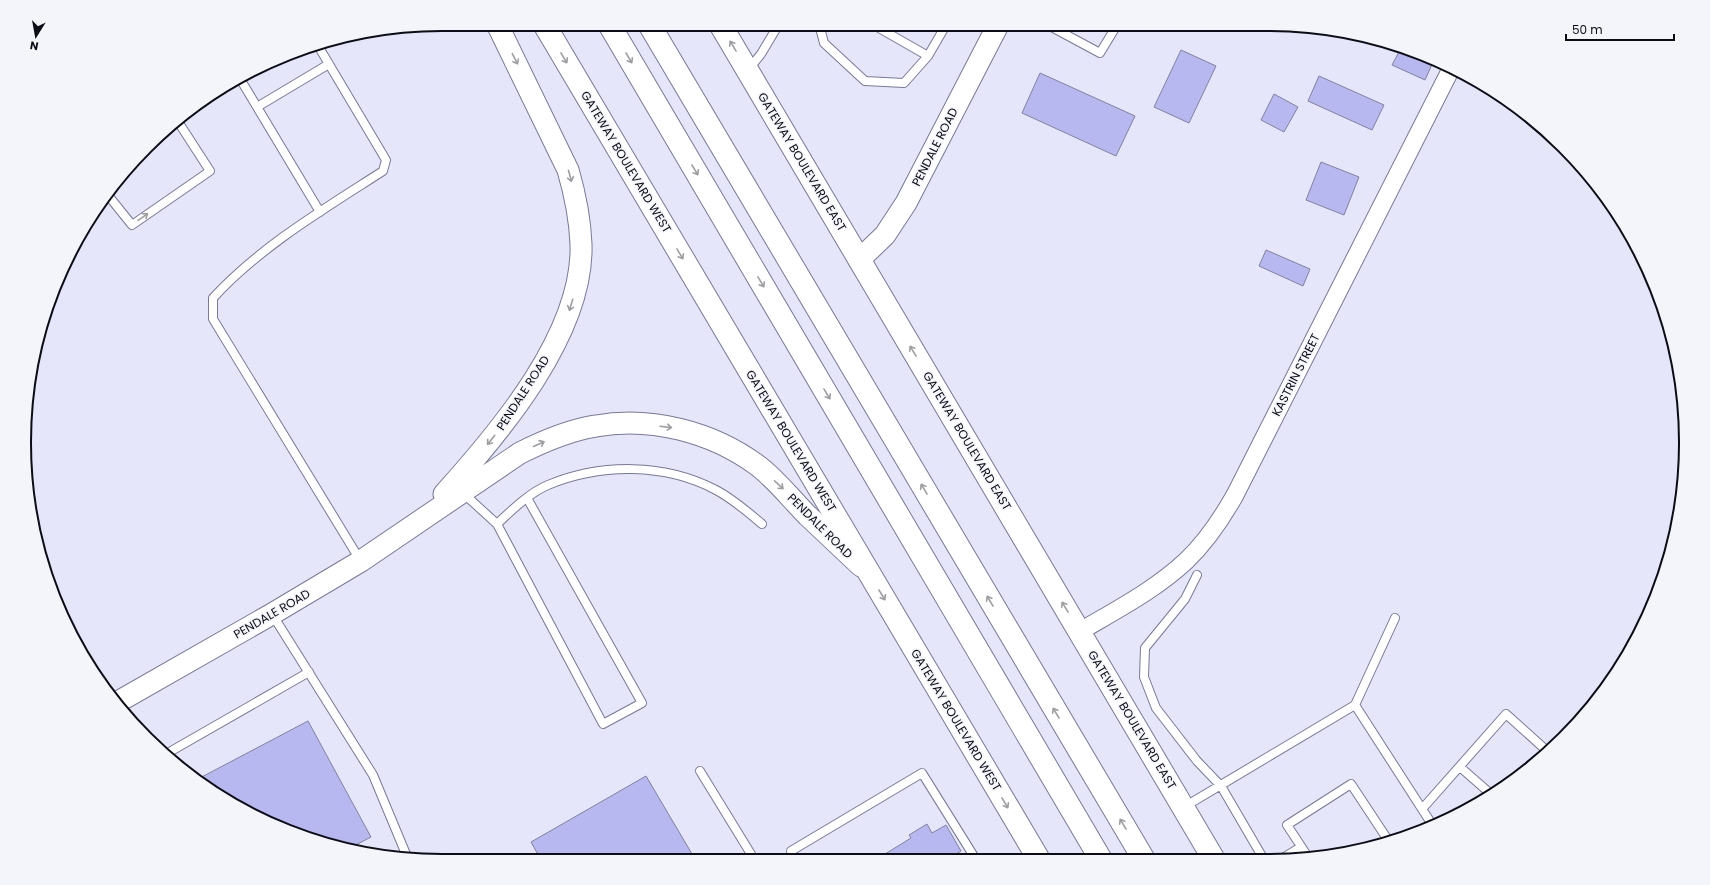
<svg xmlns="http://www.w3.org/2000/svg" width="1710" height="885" font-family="Poppins,sans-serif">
<rect width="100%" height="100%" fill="#e5e6fa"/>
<path fill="#b8b8f1" stroke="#81819f" d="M1401 48 1434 60 1425 80 1392 65Z
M1181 50 1216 66 1189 123 1154 107Z
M1040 73 1135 116 1116 156 1022 113Z
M1319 76 1384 105 1372 130 1308 101Z
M1274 94 1298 107 1284 132 1261 120Z
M1321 162 1359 177 1344 215 1306 200Z
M1266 250 1310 269 1303 286 1259 266Z
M308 721 371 837 348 849 334 847 257 818 196 780Z
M646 776 695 859 541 860 531 842Z
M927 824 932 833 946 825 961 851 948 859H877L911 838 909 835Z"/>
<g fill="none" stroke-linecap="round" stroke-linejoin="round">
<g stroke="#787996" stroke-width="10">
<path id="service" d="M819 24 824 43 865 81 904 83 928 56 946 25
M872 24 928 56
M1048 25 1100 53 1117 25
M317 44 386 160 383 171C324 209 261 246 213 298V319L360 560
M748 70 761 54 779 24
M239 77 320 212
M257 107 329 64
M107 194 132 225 210 171 177 120
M463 493 497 524 603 724 642 703 527 498
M497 524C512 510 529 493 548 485 601 463 665 463 716 490 733 499 748 512 762 524
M1197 575 1185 599 1145 648 1144 677 1156 708 1197 761 1221 786 1263 858
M272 614 373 775 408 859
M1355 705 1395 618
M166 754 309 672
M1460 767 1492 795
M700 771 754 859
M1184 807 1355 705 1433 826
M1422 809 1506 714 1546 750
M1308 857 1287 825 1351 784 1388 840
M1283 858 1301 847
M796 859 791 851 922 773 975 858"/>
</g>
<g stroke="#787996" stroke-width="19">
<path id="minor" d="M1079 632C1116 610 1155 590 1186 561 1206 542 1222 518 1235 495L1452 67"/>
</g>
<g stroke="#787996" stroke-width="23">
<path id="tertiary" d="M859 260 885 235 906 203 998 25
M444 494C500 432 584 333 581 244 580 219 575 194 568 170L497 24
M116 703 272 614 361 561 520 453C544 441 569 430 596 426 651 416 712 432 757 465 776 479 791 499 808 516 826 533 843 549 861 566"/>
</g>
<g stroke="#787996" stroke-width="24">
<path id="secondary" d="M544 24 1038 858
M720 24 1213 858"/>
</g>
<g stroke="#787996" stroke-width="24">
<path id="motorway" d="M609 24 1100 858
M649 24 1143 858"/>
</g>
<use href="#service" stroke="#fff" stroke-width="8"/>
<use href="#minor" stroke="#fff" stroke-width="17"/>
<use href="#tertiary" stroke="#fff" stroke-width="21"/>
<use href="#secondary" stroke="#fff" stroke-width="22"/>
<use href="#motorway" stroke="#fff" stroke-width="22"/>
</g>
<defs><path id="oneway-shaft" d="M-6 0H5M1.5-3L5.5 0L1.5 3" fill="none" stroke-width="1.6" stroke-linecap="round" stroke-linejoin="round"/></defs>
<g stroke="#9e9ea2">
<use href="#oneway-shaft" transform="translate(733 46) rotate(-121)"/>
<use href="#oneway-shaft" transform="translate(564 58) rotate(59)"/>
<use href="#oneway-shaft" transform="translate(629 58) rotate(59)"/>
<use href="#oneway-shaft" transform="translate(515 59) rotate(63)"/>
<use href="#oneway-shaft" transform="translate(695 170) rotate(59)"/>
<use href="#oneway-shaft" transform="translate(570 176) rotate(75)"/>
<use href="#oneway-shaft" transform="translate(143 217) rotate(-35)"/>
<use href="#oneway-shaft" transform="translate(680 254) rotate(59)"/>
<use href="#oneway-shaft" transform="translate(761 282) rotate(59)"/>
<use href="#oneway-shaft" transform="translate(571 305) rotate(107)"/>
<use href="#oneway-shaft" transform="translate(913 351) rotate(-121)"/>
<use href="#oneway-shaft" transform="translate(827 394) rotate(59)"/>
<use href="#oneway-shaft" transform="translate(666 427) rotate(7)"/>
<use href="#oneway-shaft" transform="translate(491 440) rotate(129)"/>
<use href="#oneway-shaft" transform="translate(539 444) rotate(-24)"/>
<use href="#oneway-shaft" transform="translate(779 485) rotate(43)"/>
<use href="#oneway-shaft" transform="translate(924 489) rotate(-121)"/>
<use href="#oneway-shaft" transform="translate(882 595) rotate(59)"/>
<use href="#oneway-shaft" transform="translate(990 601) rotate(-121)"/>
<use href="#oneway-shaft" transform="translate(1065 607) rotate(-121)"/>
<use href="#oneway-shaft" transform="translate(1056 713) rotate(-121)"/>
<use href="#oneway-shaft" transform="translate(1005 803) rotate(59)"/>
<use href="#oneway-shaft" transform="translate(1123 824) rotate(-121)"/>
</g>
<g text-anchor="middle" stroke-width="3" stroke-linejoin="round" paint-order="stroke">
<g font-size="12" fill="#0c0c16" stroke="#f4f4fb">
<text transform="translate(935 147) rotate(-63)" y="4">PENDALE ROAD</text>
<text transform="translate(626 162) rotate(59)" y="4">GATEWAY BOULEVARD WEST</text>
<text transform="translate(802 162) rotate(59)" y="4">GATEWAY BOULEVARD EAST</text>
<text transform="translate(1296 375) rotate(-63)" y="4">KASTRIN STREET</text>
<text transform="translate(523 393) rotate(-57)" y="4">PENDALE ROAD</text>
<text transform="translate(791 441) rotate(59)" y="4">GATEWAY BOULEVARD WEST</text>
<text transform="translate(967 441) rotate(59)" y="4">GATEWAY BOULEVARD EAST</text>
<text transform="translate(820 526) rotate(45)" y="4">PENDALE ROAD</text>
<text transform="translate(272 614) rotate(-30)" y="4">PENDALE ROAD</text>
<text transform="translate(956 720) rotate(59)" y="4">GATEWAY BOULEVARD WEST</text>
<text transform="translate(1132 720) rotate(59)" y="4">GATEWAY BOULEVARD EAST</text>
</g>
</g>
<path d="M0 0H1710V885H0ZM442 31H1268A411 411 0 0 1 1679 442V443A411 411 0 0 1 1268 854H442A411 411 0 0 1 31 443V442A411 411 0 0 1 442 31Z" fill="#f4f4fb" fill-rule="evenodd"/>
<path fill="none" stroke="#0c0c16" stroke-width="2" d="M442 31H1268A411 411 0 0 1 1679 442V443A411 411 0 0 1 1268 854H442A411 411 0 0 1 31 443V442A411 411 0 0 1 442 31Z"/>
<g transform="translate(36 36) rotate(191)" stroke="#f4f4fb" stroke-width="3" paint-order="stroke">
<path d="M0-3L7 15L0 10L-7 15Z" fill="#0c0c16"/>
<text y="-6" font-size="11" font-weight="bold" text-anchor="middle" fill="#0c0c16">N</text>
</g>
<path d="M1566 34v6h108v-6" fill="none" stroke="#0c0c16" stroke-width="2"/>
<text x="1572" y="34" font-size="12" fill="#0c0c16" stroke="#f4f4fb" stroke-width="3" paint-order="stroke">50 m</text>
</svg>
